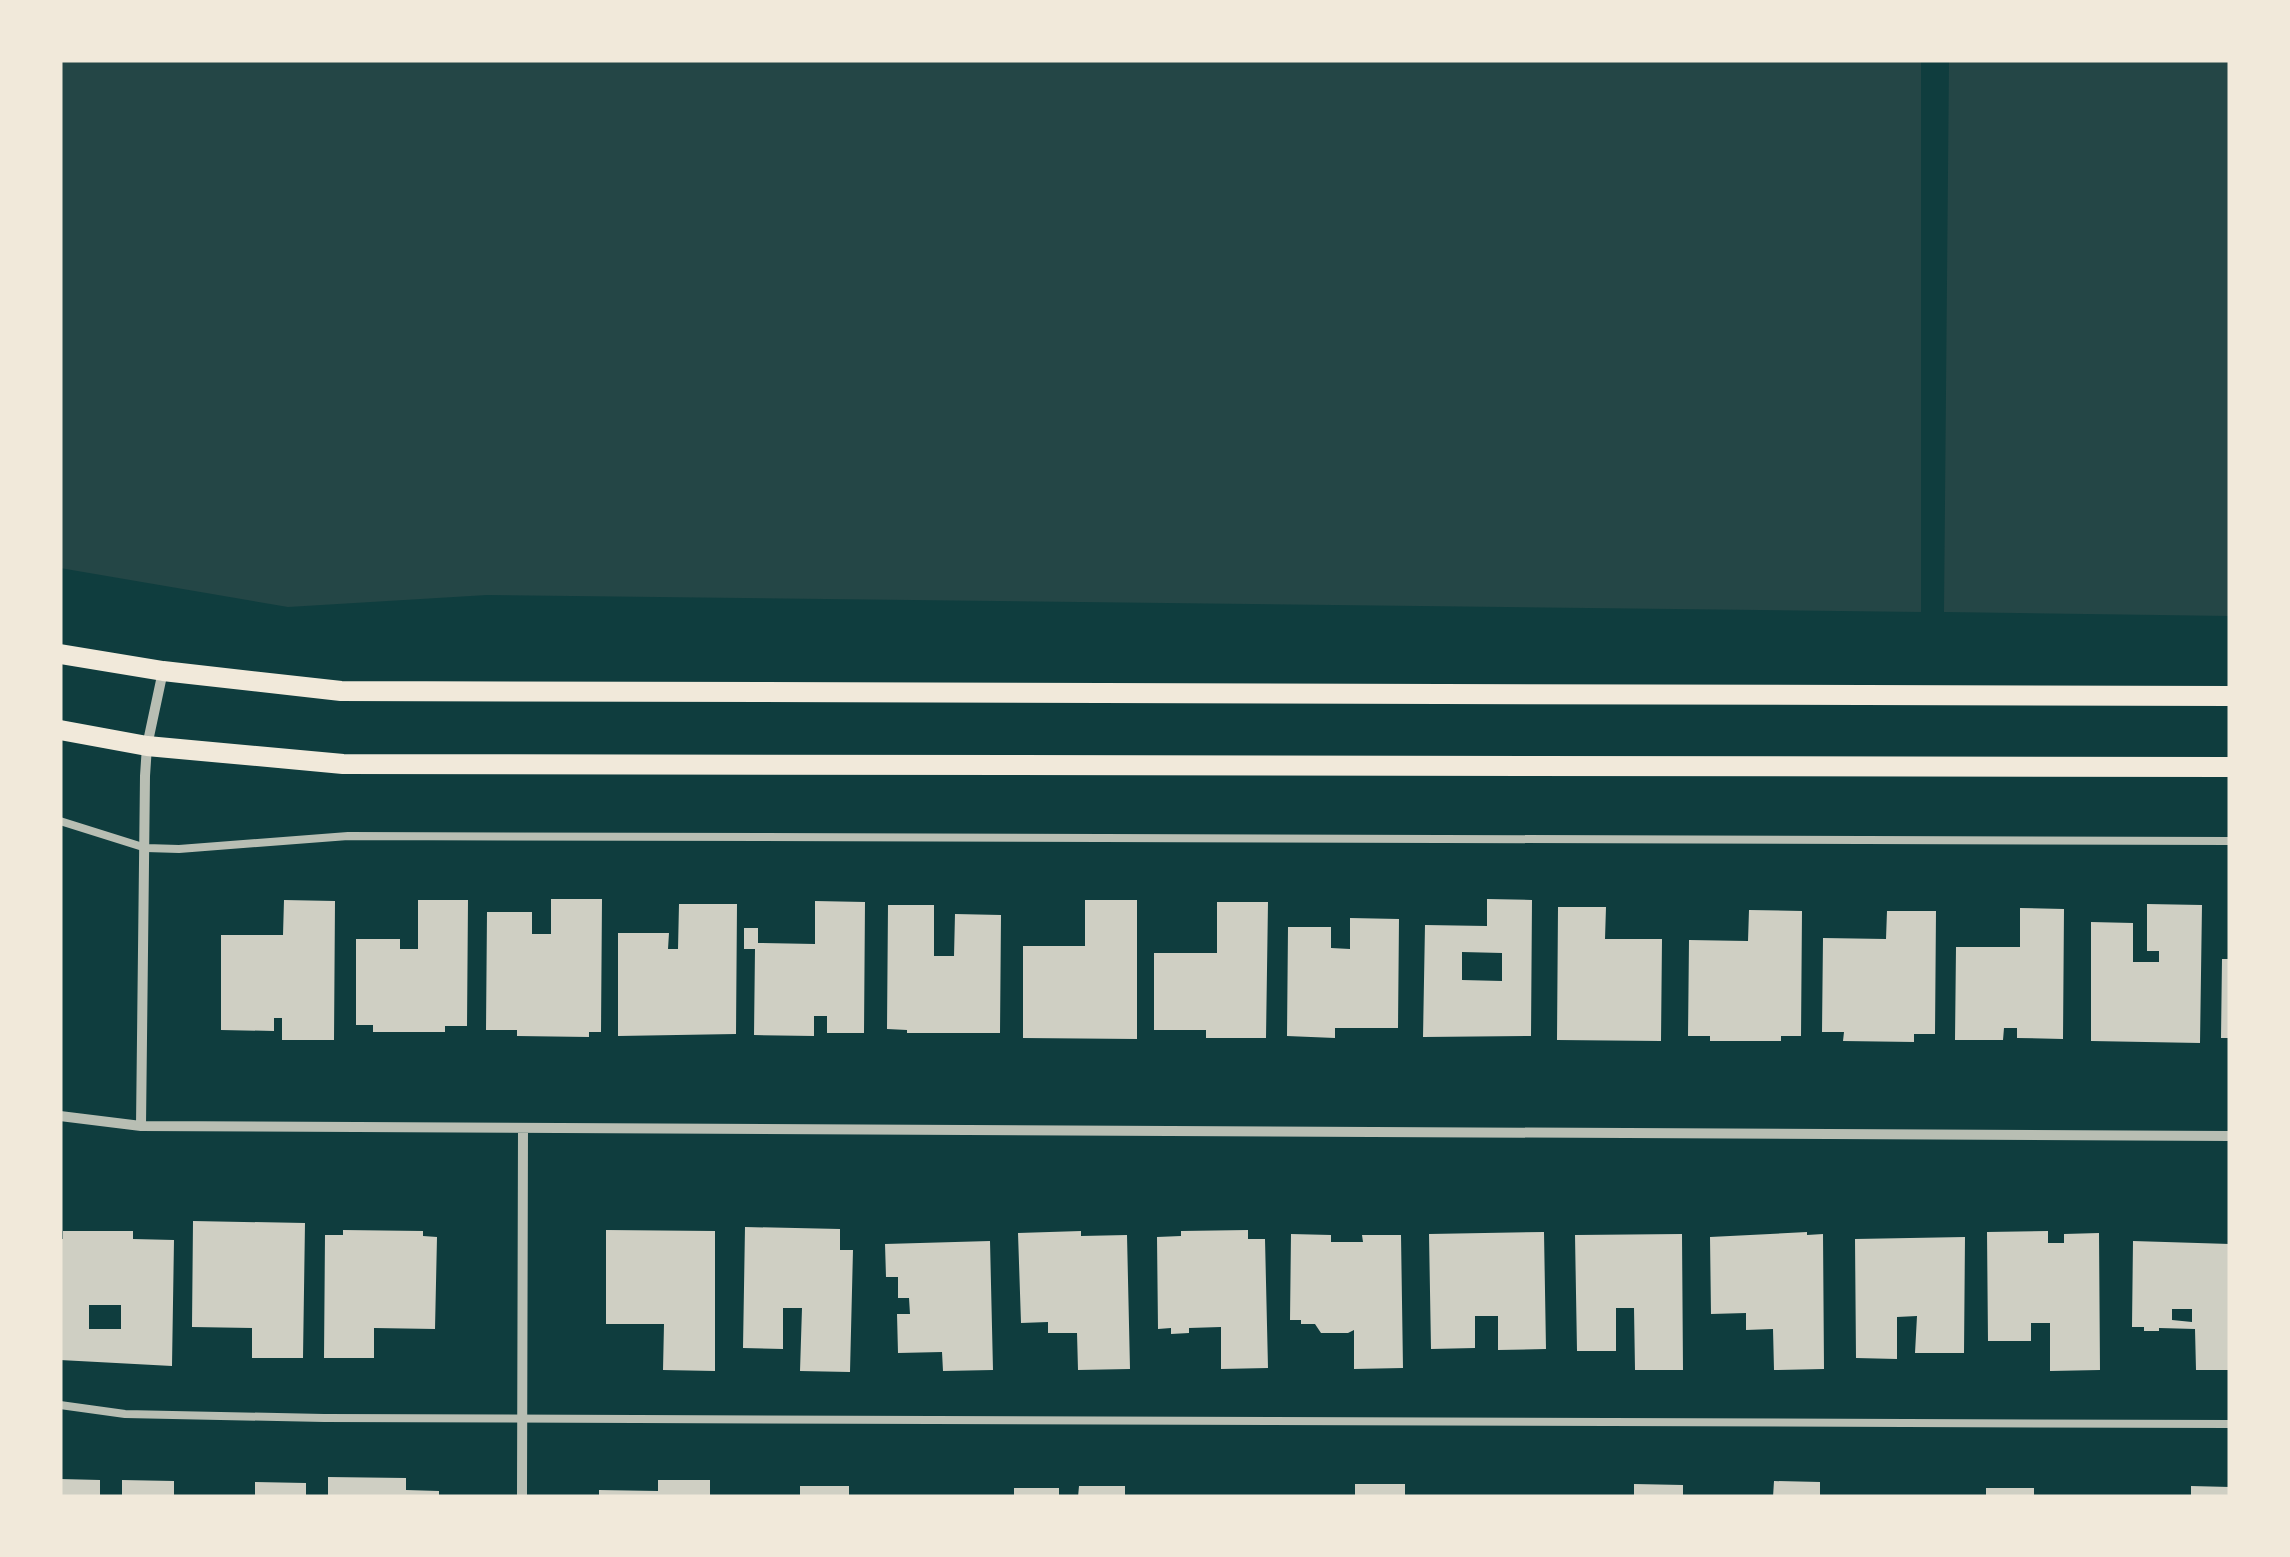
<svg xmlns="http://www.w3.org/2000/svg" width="2290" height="1557" font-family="Helvetica,sans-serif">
<rect width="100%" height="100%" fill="#0f3d3e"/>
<path fill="#244646" d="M60 60H1921V612L487 595 288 607 60 568Z
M1949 60H2230V616L1944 612Z"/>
<path fill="#cfcfc3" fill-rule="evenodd" d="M551 899H602L601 1032H589V1037L517 1036V1030H486L487 912H532V934H551Z
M1487 899 1532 900 1531 1036 1423 1037 1425 925 1487 926ZM1462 952 1502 953V981L1462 980Z
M284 900 335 901 334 1040H282V1018H274V1031L221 1030V935H283Z
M418 900H468L467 1026H445V1032H373V1025H356V939H400V949H418Z
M1085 900H1137V1039L1023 1038V946H1085Z
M815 901 865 902 864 1033H827V1016H814V1036L754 1035 755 949H744V928H758V943L815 944Z
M1217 902H1268L1266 1038H1206V1030H1154V953H1217Z
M679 904H737L736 1034 618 1036V933H669L668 949H678Z
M2147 904 2202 905 2200 1043 2091 1041V922L2133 923V962H2159V951H2147Z
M888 905H934V956H954L955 914 1001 915 1000 1033H907V1030L887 1029Z
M1558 907H1606L1605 939H1662L1661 1041 1557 1040Z
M2020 908 2064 909 2063 1039 2017 1038V1028H2004L2003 1040H1955L1956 947H2020Z
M1749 910 1802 911 1801 1036H1781V1041H1710V1036H1688L1689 940 1748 941Z
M1887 911H1936L1935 1034H1914V1042L1843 1041 1844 1032H1822L1823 938 1886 939Z
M1350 918 1399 919 1398 1028H1335V1038L1287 1036 1288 927H1331V948L1350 949Z
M2222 959H2230V1038H2221Z
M193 1221 305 1223 303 1358H252V1328L192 1327Z
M745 1227 840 1229V1250H853L850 1372 800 1371 802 1308H783V1349L743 1348Z
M343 1230 423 1231V1236L437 1237 435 1329 374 1328V1358H324L325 1235H343Z
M606 1230 715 1231V1371L663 1370 664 1324H606Z
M1248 1230V1239H1265L1268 1368 1221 1369V1327L1189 1328V1333L1171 1334V1328L1158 1329 1157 1237 1181 1236V1231Z
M63 1231H133V1239L174 1240 172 1366 60 1360V1239H63ZM89 1305H121V1329H89Z
M1081 1231V1236L1127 1235 1130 1369 1078 1370 1077 1333H1048V1322L1021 1323 1018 1233Z
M2048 1231V1243H2064V1234L2099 1233 2100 1370 2050 1371V1323H2031V1341H1988L1987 1232Z
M1544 1232 1546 1349 1498 1350V1316H1475V1348L1431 1349 1429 1234Z
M1807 1232V1235L1823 1234 1824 1369 1774 1370 1773 1329 1746 1330V1313L1711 1314 1710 1237Z
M1291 1234 1331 1235V1242H1363L1362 1235H1401L1403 1368 1354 1369V1330L1348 1333H1321L1315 1324H1301V1320H1290Z
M1682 1234 1683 1370H1635L1634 1308H1616V1351H1577L1575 1235Z
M1965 1237 1964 1353H1915L1917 1316 1897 1317V1359L1856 1358 1855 1239Z
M990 1241 993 1370 943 1371 942 1352 898 1353 897 1314H910L909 1298H898V1277H886L885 1244Z
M2133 1241 2230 1244V1370H2196L2195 1329 2159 1328V1331H2144V1327H2132ZM2172 1309H2192V1322L2172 1320Z
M328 1477 406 1478V1490L439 1491V1497H328Z
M60 1479 100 1480V1497H60Z
M122 1480 174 1481V1497H122Z
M658 1480H710V1497H599V1490L658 1491Z
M1774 1481 1820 1482V1497H1773Z
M255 1482 306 1483V1497H255Z
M1355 1484H1405V1497H1355Z
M1634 1484 1683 1485V1497H1634Z
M800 1486H849V1497H800Z
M1079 1486H1125V1497H1078Z
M2191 1486 2230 1487V1497H2191Z
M1014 1488H1059V1497H1014Z
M1986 1488H2034V1497H1986Z"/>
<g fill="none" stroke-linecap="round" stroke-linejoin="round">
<path stroke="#b8beb3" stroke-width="8" d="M60 821 146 848 179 849 348 836 2230 841
M60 1405 125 1414 324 1418 2230 1424"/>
<path stroke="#b8beb3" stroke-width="10" d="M60 1116 141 1126 2230 1136
M141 1126 145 776 147 746 163 671
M522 1497 523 1128"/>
<path stroke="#f1e9da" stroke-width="20" d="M60 654 163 671 341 691 2230 696
M60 730 147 746 343 764 2230 767"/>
</g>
<rect width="2290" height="1557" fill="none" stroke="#f1e9da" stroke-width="125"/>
</svg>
